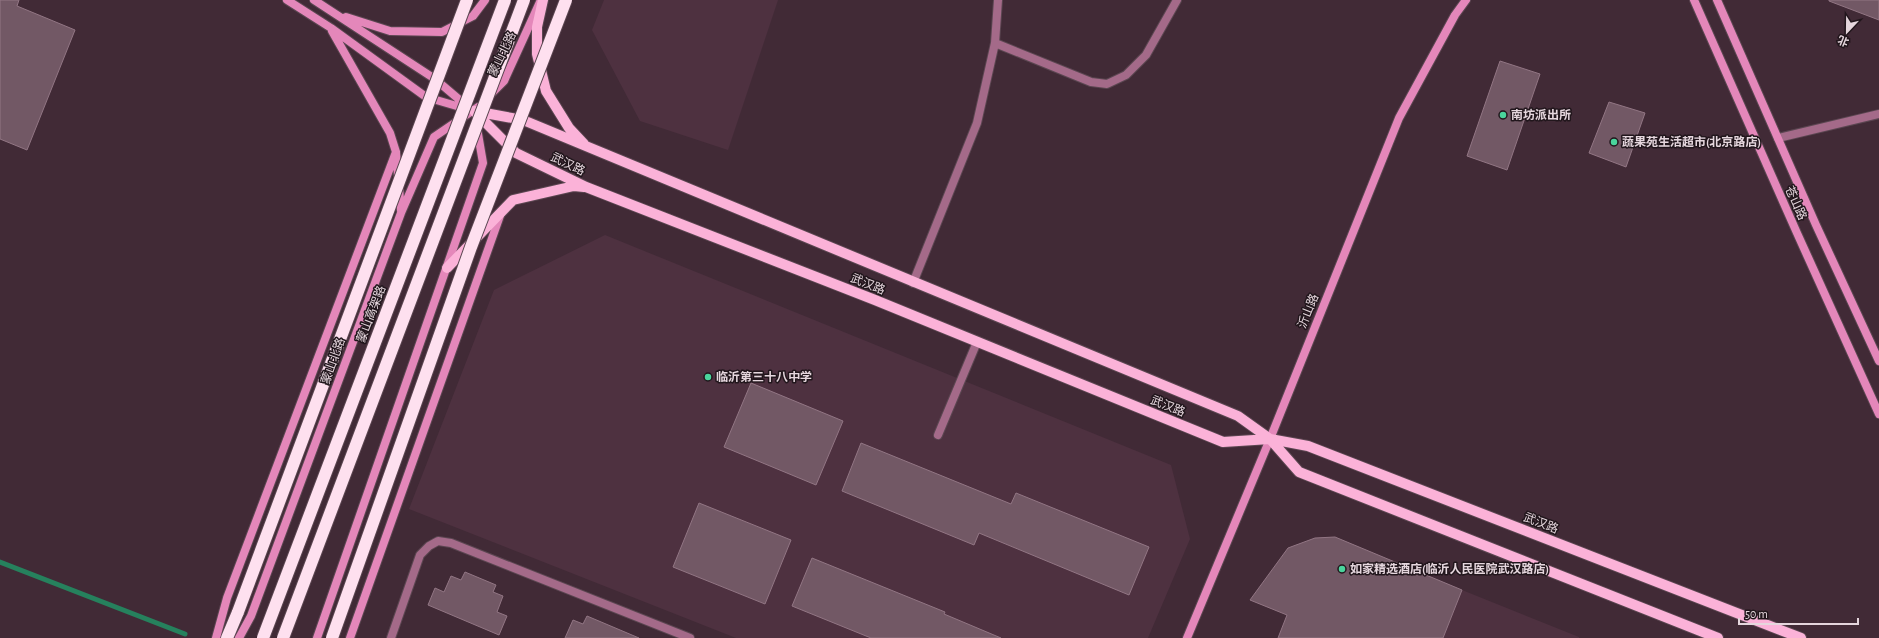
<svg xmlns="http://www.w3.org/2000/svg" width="1879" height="638" font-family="'Alegreya Sans','Noto Sans SC',sans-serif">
<rect width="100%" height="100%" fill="#412a36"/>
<path fill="#4e3140" d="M604 0H778L728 150 640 121 592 30Z
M605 235 1171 465 1190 539 1148 638H736L409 509 494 290Z
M1462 590 1579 637V638H1443Z"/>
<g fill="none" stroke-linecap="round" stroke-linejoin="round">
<path stroke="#26815d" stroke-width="5" d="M0 562 185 634"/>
</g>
<path fill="#725865" stroke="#927684" d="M0 0H19L17 6 75 30 27 150 0 139Z
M1829 0H1879V20L1829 1Z
M1500 61 1540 74 1507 170 1467 156Z
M1609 102 1645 113 1626 167 1589 153Z
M751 383 843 421 816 485 724 447Z
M861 443 1011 504 1016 493 1149 547 1129 595 979 533 974 545 842 491Z
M699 503 791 540 765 604 673 567Z
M1335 537 1462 590 1443 638H1278L1287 615 1250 600 1288 548 1315 538Z
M812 558 945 612 944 614 1001 638H871L792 606Z
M465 572 496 585 493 592 503 596 497 612 507 616 499 635 428 605 435 588 444 592 451 576 461 580Z
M587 616 639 638H565L573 620 583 624Z"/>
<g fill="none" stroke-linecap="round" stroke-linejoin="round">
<g stroke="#5b4651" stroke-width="10">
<path id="lane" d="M938 435 977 342"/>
</g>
<g stroke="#5b4651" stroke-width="10">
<path id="street" d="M995 43 1091 82 1107 84 1126 75 1146 55 1177 0
M1778 138 1879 114
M913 283 977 123 995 43 998 0
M391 638 420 555 429 546 438 541 451 543 690 638"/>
</g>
<g stroke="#5b4651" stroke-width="10">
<path id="secondary" d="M287 0 331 28 426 97 467 109
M314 0 435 79 468 107
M1694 0 1797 233 1879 414
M1717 0 1816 225 1879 361
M346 17 390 31 442 32 473 16 485 0
M332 31 390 133 396 152 401 211
M490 95 504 81 540 2
M216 638 227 598 396 152
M239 638 251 616 401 213 434 137 478 107
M317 638 483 163 477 128
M350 638 501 213
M1187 638 1270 439 1399 118 1455 15 1466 0"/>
</g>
<g stroke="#5b4651" stroke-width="12">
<path id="primary" d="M543 0 537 27V54L546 91 569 128 584 144
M474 111 523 120 1238 416 1270 439 1308 446 1801 638
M475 112 516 153 586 187 875 300 1223 442 1270 439 1299 472 1718 638
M447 268 513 200 574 186 584 187"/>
</g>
<g stroke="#5b4651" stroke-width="14">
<path id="highway" d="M227 638 238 612"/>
</g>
<use href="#lane" stroke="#a46a89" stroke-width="8"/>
<use href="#street" stroke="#a46a89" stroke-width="8"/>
<use href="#secondary" stroke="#e487ba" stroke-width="8"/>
<use href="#primary" stroke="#fbb2d8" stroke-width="10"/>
<use href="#highway" stroke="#fee0ef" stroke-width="12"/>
<g stroke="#5b4651" stroke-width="14" stroke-linecap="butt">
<path id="highway-bridge" d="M238 612 467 0
M263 638 505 0
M283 638 524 0
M332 638 471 247 566 0"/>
</g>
<use href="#highway-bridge" stroke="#fee0ef" stroke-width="12"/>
</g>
<g fill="#4ad49c" stroke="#21161c" stroke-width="1.5">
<circle cx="1503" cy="115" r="4"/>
<circle cx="1614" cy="142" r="4"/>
<circle cx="708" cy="377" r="4"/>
<circle cx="1342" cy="569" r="4"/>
</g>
<g text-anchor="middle" stroke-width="3" stroke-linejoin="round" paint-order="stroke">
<g font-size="12" fill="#e5d6dd" stroke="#21161c">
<text transform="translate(502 54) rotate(-64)" y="4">蒙山北路</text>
<text transform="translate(568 164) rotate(26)" y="4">武汉路</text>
<text transform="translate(1796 203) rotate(66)" y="4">苍山路</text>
<text transform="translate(868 284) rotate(22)" y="4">武汉路</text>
<text transform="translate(1308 311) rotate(-68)" y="4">沂山路</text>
<text transform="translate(371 314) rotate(-69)" y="4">蒙山高架路</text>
<text transform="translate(333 361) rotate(-70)" y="4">蒙山北路</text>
<text transform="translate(1168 406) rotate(22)" y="4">武汉路</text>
<text transform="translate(1541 523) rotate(21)" y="4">武汉路</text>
</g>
<g font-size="12" font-weight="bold" fill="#e5d6dd" stroke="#21161c" text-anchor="start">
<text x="1511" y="119">南坊派出所</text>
<text x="1622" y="146">蔬果苑生活超市(北京路店)</text>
<text x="716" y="381">临沂第三十八中学</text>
<text x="1350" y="573">如家精选酒店(临沂人民医院武汉路店)</text>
</g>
</g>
<g transform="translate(1847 32) rotate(202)" stroke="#21161c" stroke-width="3" paint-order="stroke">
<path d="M0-3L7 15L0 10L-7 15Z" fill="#e5d6dd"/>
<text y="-6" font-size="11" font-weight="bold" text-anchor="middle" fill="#e5d6dd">北</text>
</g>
<path d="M1739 618v6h119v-6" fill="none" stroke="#e5d6dd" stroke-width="2"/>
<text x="1745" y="618" font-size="12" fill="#e5d6dd" stroke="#21161c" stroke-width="3" paint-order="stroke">50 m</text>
</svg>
